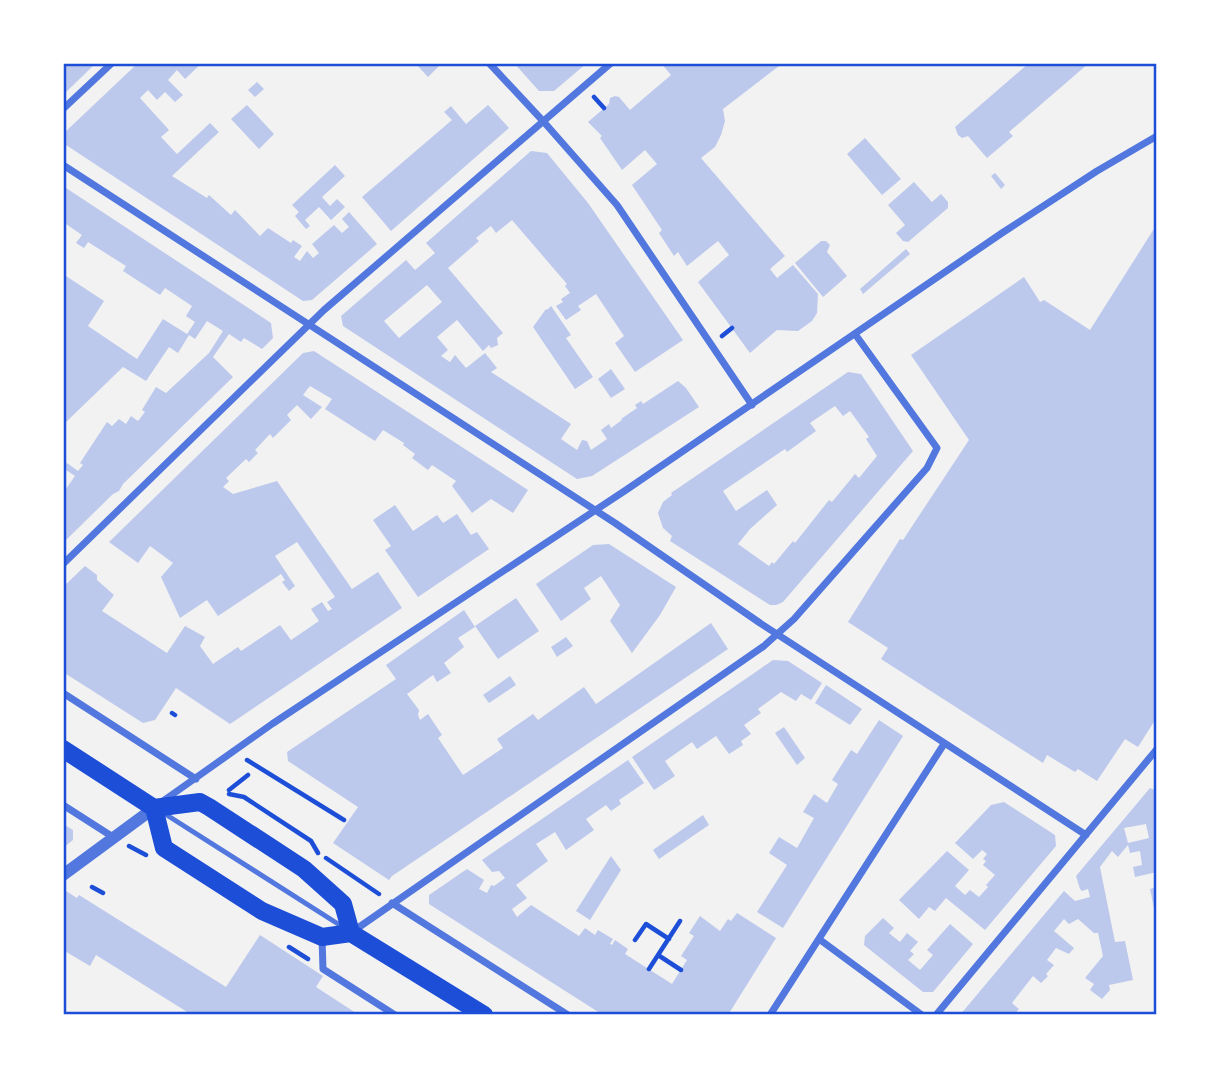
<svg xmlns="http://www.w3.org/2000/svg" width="1220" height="1078" font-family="Jost,sans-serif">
<rect width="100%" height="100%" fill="#f2f2f2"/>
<path fill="#bdc9ec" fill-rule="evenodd" d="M63 63H96L63 95Z
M138 63H202L185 79 177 70 168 80 183 95 175 102 165 92 157 100 148 90 140 98 169 130 161 137 177 154 210 123 219 132 172 176 207 198 209 195 231 215 235 210 260 236 268 228 291 243 293 240 302 246 294 257 300 261 307 251 313 258 319 253 312 244 334 225 342 233 349 227 342 219 349 212 377 244 312 300 303 301 63 143V134Z
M415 63H442L428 77Z
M514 63H587L554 91H539Z
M661 63H783L723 109 725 121 721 135 715 147 701 158 785 256 770 269 777 278 793 265 818 294 817 313 812 321 798 331 777 330 750 353 698 282 729 255 718 241 687 266 678 252 674 256 659 233 662 230 632 185 657 164 645 150 622 170 600 138 602 136 588 122 609 104 610 98 615 96 619 97 630 110 671 75Z
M1029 63H1089L1009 132 1013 136 987 158 968 136 962 138 958 135 955 127Z
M257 82 264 89 255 97 248 90Z
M247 105 274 134 259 149 231 119Z
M488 105 509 128 391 231 362 197 452 120 444 112 451 106 466 124Z
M865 138 901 179 882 195 847 154Z
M531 151 547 153 588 203 683 340 635 372 615 343 624 336 596 294 578 306 581 310 566 320 556 306 563 302 561 299 570 293 565 286 567 284 512 220 496 233 491 226 476 238 479 241 448 268 503 333 497 338 498 345 491 348 489 345 483 351 457 320 437 337 448 350 441 356 450 362 455 355 466 368 485 353 497 368 491 372 571 424 561 439 577 450 582 440 587 441 591 450 607 439 601 430 609 424 611 428 622 420 621 419 637 408 635 405 641 401 643 404 678 381 686 388 699 407 592 476 577 479 343 326 341 316 406 260 415 270 435 253 426 243ZM427 285 442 302 399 338 384 321Z
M335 165 345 176 322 197 330 206 337 199 345 207 331 220 319 207 305 220 310 226 306 229 295 216 299 212 292 205Z
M995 173 1005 185 1001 189 991 176Z
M914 182 932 202 941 194 948 202V208L908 242 903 241 896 233 905 225 888 205Z
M63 186 271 323 273 338 262 349 244 338 241 342 229 334 213 357 233 377 123 484 119 491 113 494 63 543V493L75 476 63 468 67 463 78 471 83 465 80 463 107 422 112 426 119 419 126 424 131 416 138 421 145 412 142 410 156 387 166 393 209 353 223 331 207 321 195 339 189 335 178 353 169 347 146 381 123 367 63 425V280L66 276 104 301 88 326 137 359 163 319 187 334 195 322 186 316 192 306 165 288 160 295 123 271 126 266 88 242 84 248 76 243 82 235 63 222Z
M1157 224V717L1138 747 1125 739 1097 781 1078 769 1075 772 1047 755 1043 763 881 659 888 648 848 622 900 539 903 540 969 440 911 355 1024 277 1040 302 1044 300 1090 330Z
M821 241H826L830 245 827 252 847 276 823 297 795 263Z
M906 249 910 254 863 294 860 289Z
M551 306 571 335 566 338 593 377 575 389 533 327 546 309 547 310Z
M314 351 528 490 513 513 491 499 472 513 452 486 456 481 432 465 428 470 412 458 415 454 403 445 404 443 383 430 375 441 325 409 332 399 310 386 303 395 322 407 311 419 297 405 287 415 291 420 273 438 270 434 255 450 258 453 249 462 246 459 226 478 229 481 223 487 233 494 277 481 352 589 378 572 402 608 230 724 176 688 155 720 143 723 63 672V587L85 566 97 575V580L114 595 102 611 167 653 185 626 205 637 200 646 213 664 238 647 241 651 280 625 291 640 319 621 311 609 322 602 328 611 332 609 327 602 335 597 297 542 275 556 295 586 289 591 282 582 285 580 281 574 218 616 207 600 180 618 161 577 173 563 150 546 138 563 109 542 303 353Z
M611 369 625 389 611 398 598 379Z
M848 372 861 374 913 451 783 602 776 605H770L670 541 672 536 663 528 658 513 663 502 672 495 671 493ZM835 406 843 416 850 411 869 437 866 439 877 456 859 478 855 474 832 502 829 500 795 543 793 541 774 564 772 562 769 566 738 544 750 529 777 505 767 490 736 511 723 491 785 449 787 452 816 431 810 423Z
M395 505 413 531 437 515 443 523 457 514 471 535 477 532 489 549 418 597 385 550 391 546 373 520Z
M609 544 676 587 660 615 632 653 610 621 620 605 601 576 584 588 591 599 561 621 536 584 593 545Z
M516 598 539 631 498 659 475 626Z
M464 610 475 627 458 638 464 647 444 663 451 673 437 682 433 675 407 694 419 710 418 715 420 720 428 714 442 735 438 738 463 775 503 748 497 739 533 714 538 720 584 687 596 704 711 623 728 649 392 876 389 880 333 843 358 807 288 761 287 752 396 679 386 665Z
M566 637 573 646 557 657 551 647Z
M773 660 788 661 822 683 811 700 801 694 796 701 781 692 777 695 758 709 761 713 744 725 751 734 741 741 743 745 729 754 716 736 697 749 692 742 665 761 675 776 654 790 632 757Z
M510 676 516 685 489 703 483 695Z
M826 685 862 709 850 725 815 703Z
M879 720 903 736 783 928 757 912 787 865 769 853 779 837 797 848 814 818 803 812 814 794 827 803 838 784 832 780 851 750 857 754Z
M784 727 805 758 797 765 775 733Z
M628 760 644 783 619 800 621 804 611 811 606 805 586 819 594 830 566 850 555 832 536 844 548 861 516 885 527 898 512 909 517 917 531 905 579 936 585 928 595 935 598 930 613 939 610 944 612 945 615 940 628 949 625 954 672 984 687 960 681 956 694 936 689 933 700 916 720 931 728 919 731 921 737 913 776 938 728 1015H603L429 904V895L467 869 484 880 479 889 487 893 491 885 494 886 505 878 499 871 492 872 482 860Z
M1150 788 1157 791V872L1135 877 1133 867 1142 865 1140 851 1130 853 1128 845 1118 857 1112 851 1100 867 1115 942 1125 941 1133 980 1109 985 1110 990 1102 999 1090 990 1094 984 1085 978 1103 956 1098 933H1094L1078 919 1069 924 1064 919 1054 931 1074 948 1069 954 1056 948 1047 960 1054 965 1046 974 1048 976 1041 983 1033 976 1012 1003 1019 1009 1014 1015H960L1064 891 1075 901 1090 897 1088 889 1082 891 1080 889 1076 876ZM1146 824 1149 838 1128 843 1124 828Z
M1004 802 1055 835 1056 846 985 930 946 898 935 911 929 907 919 919 899 900 947 851 969 870 955 886 965 895 970 890 979 897 988 887 986 885 995 875 983 865 986 861 983 859 987 854 982 850 973 859 955 843 991 805Z
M703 815 709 825 659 859 653 850Z
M63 824 73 830V840L63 848Z
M611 856 621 870 590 920 576 911Z
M1157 887V918H1156L1150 889Z
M66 891 77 898 79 895 226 987 260 935 323 976 316 987 359 1015H192L96 955 90 966 63 950V894Z
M883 918 894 928 889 933 900 942 907 933 918 942 910 951 914 954 908 960 920 970 933 955 927 950 950 924 973 944 933 992H923L864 945 865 936Z"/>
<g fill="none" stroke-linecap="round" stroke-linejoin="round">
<path stroke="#1d4ed8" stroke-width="4.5" d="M594 97 604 108
M722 336 732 328
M172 713 175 715
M247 760 344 820
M229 790 248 775
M229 794 244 797 311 841 318 853
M129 846 146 855
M326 858 379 894
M92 887 103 893
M635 940 646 924 669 939
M289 947 308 959
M658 955 681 970
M649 969 680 921"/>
<path stroke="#5277de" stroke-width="5" d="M162 812 346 929"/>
<path stroke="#5277de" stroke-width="7" d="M489 63 543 121 617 205 752 405
M63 109 112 63
M63 165 615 523 760 623 1086 835
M63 564 324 310 611 63
M63 693 196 779
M163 801 272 724 626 490 1002 233 1097 171 1157 136
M63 805 113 837
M392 903 568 1015
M352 932 764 646 794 619 927 468 937 448 855 334
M322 938 323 969 395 1015
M819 939 922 1015
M770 1015 944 744
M936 1015 1157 749"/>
<path stroke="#5277de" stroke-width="12" d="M63 875 154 808"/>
<path stroke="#1d4ed8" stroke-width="18" d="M63 749 154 808 200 802 209 807 304 869 343 904 351 933
M154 808 164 848 262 911 322 937 351 933 484 1015"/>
</g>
<rect width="1220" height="1078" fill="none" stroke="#ffffff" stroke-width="130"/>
<rect x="65" y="65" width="1090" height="948" fill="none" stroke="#1d4ed8" stroke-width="2.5"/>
</svg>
